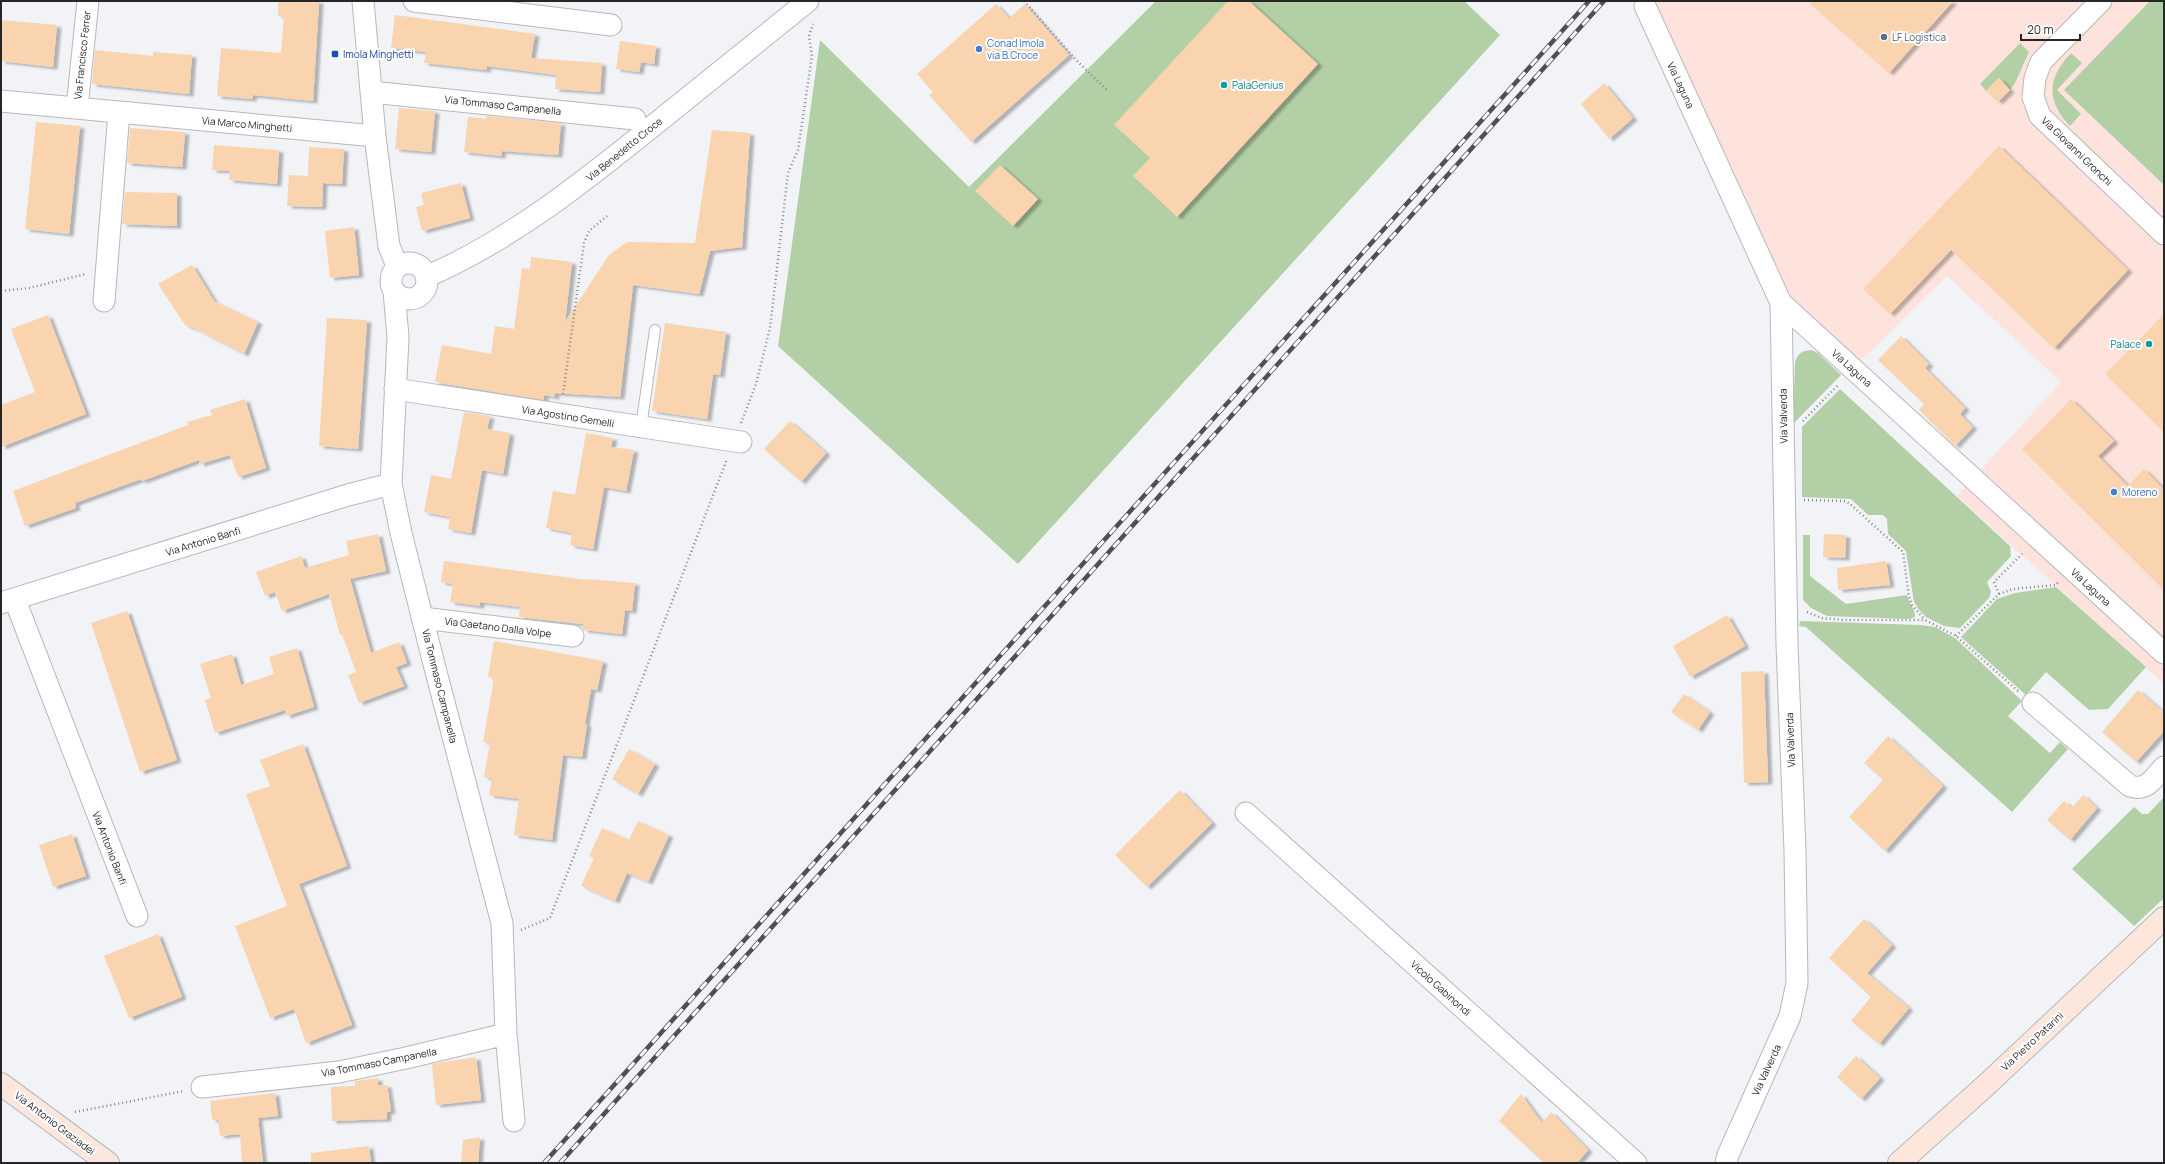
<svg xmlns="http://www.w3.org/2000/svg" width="2165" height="1164" font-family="Manrope,sans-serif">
<defs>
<filter id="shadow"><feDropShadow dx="4.5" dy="2.5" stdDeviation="1" flood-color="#0004"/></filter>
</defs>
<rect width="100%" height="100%" fill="#f1f3f7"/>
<path fill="#fde3dc" d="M1646 1H2164V684L1957 496 2061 382 1947 276 1860 362 1789 311Z"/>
<path fill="#b3cfa5" d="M1156 1H1464L1500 35 1018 564 778 346 820 40 969 187Z
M2150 1H2164V185L2064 90Z
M2020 43 2029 52 2015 83 2010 90 1999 78 1986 91 1980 84Z
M2071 53 2082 63 2057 90 2081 114 2070 126C2046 101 2047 78 2071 53Z
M1811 350 1818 353 1841 375 1793 424 1795 362C1798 353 1802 351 1811 350Z
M1840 389 2010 546 2011 556 1987 582 1991 592 1989 598 1960 628 1944 626 1926 617 1919 610 1914 602 1906 551 1888 534 1887 519 1883 515H1868L1851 499 1802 497V427Z
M1803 535H1810V576L1846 604 1907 595C1908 602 1916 610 1915 617L1909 619 1827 616 1811 608 1803 600Z
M2056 587 2146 667 2108 709 2089 710 2046 672 2026 695 1961 637 1997 599 2015 593Z
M1800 621 1920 625 1935 627 1955 638 2022 701 2008 716 2050 753 2060 742 2068 749 2012 812 1806 627 1799 626Z
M2164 797V898L2134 926 2072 869 2134 807 2142 814H2148Z"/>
<path fill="#f9d4af" filter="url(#shadow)" d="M278 1H319L313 101 253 95 252 99 217 96 221 48 281 53 284 17 278 16Z
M1228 1H1249L1318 64 1177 217 1133 176 1150 158 1114 125Z
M1807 1H1953L1889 73Z
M996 4 1009 18 1025 4 1069 55 971 142 929 95 933 92 917 74Z
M395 15 535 34 531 58 602 63 600 92 555 89 556 75 487 66 486 70 424 63 426 52 391 48Z
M1 20 57 25 53 67 1 61Z
M620 41 656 46 654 64 641 62 639 72 616 69Z
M95 50 153 56V52L192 55 189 94 92 84Z
M1999 78 2010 90 1998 102 1986 91Z
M1604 83 1633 118 1609 139 1581 104Z
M399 108 435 111 431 152 395 149Z
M487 116 561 123 558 155 502 151 501 156 464 152 468 117 486 119Z
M36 122 80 126 69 234 25 229Z
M130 128 185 132 182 167 127 163Z
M712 130 750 133 742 247 710 251 699 294 633 285 620 397 555 393V397L544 395V400L435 382 442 345 491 354 495 326 514 329 522 268 530 269 531 257 572 262 565 322 609 255 627 242 695 243Z
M214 145 279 150 277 184 229 180 230 171 212 170Z
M1999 146 2128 270 2054 348 1951 250 1890 314 1863 289Z
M309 147 344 149 342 184 323 183 322 207 287 206 289 175 308 176Z
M1000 165 1038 199 1013 226 975 191Z
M461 183 470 218 422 231 416 207 424 205 421 193Z
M125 192 177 193V226L122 224Z
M354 227 359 275 330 278 325 231Z
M192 265 214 301 258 322 244 354 196 329 185 325 158 284Z
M2164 314V432L2105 374Z
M48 315 86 414 1 447V405L35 392 11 329Z
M327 318 367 320 358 449 319 446Z
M665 323 726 332 720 375 713 374 707 419 652 411Z
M1901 336 1929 364 1925 368 1965 408 1960 414 1973 427 1955 446 1919 410 1924 404 1878 360Z
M245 399 266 468 238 477 230 455 200 464 199 460 142 481 141 479 75 503 76 508 25 526 13 491 188 425 187 422 212 415 210 410Z
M2071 399 2114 441 2098 456 2128 486 2144 469 2164 490V590L2022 449Z
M464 412 490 416 487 429 510 433 503 474 482 470 471 533 448 529 450 517 424 512 431 475 451 479Z
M790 421 826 453 801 482 764 449Z
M586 433 613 438 611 447 634 450 626 491 604 487 593 549 570 545 572 533 546 528 553 491 575 495Z
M378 534 386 571 350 579 371 653 399 642 407 663 396 667 404 686 359 703 348 675 356 672 342 634 340 635 329 594 282 611 275 592 265 596 256 572 301 556 305 568 349 555 346 541Z
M1824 534 1846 535 1845 558 1823 557Z
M444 561 587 580V579L635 583 632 611 625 610 622 634 583 630V624L519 617 520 607 480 602V606L450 602 453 584 441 582Z
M1886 561 1890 585 1838 590 1837 568Z
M127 611 177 760 140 772 91 623Z
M1727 615 1745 646 1690 677 1673 646Z
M494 641 603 661 597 690 591 689 585 724H587L582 757 563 755 552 840 514 835 519 799 489 795 492 778 484 777 490 743 483 742 494 678 488 677Z
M297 648 314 707 286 716 285 710 215 733 205 700 211 698 200 664 232 654 241 685 274 674 269 657Z
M1764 671 1768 782 1744 783 1741 672Z
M2138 690 2164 713V731L2136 762 2102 732Z
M1684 694 1710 712 1698 730 1671 712Z
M1888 736 1943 786 1885 851 1849 817 1883 780 1864 763Z
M303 744 347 866 299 884 352 1025 306 1043 294 1009 270 1018 235 926 287 906 246 794 270 786 260 760Z
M629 749 655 764 638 794 612 779Z
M1180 790 1212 823 1147 887 1115 855Z
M2083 795 2097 808 2070 840 2047 820 2064 801 2072 808Z
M638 821 669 835 648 882 627 873 615 901 581 886 594 858 589 856 602 828 629 840Z
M72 834 86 876 53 887 39 845Z
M1864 919 1892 945 1867 973 1909 1008 1879 1044 1851 1021 1871 997 1829 958Z
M158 934 182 997 129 1018 104 956Z
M1856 1056 1880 1078 1861 1099 1837 1077Z
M476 1057 481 1100 436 1105 432 1064Z
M378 1078V1085H387L391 1111 387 1112V1119L332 1121 331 1087 355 1086V1081Z
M275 1093 278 1116 258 1118 263 1163H242L240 1134 220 1136 218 1120H212L210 1101Z
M1521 1094 1542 1123 1551 1112 1588 1150 1577 1163H1544L1499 1121Z
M480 1137 478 1163H461L463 1140Z
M369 1146 371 1163H311V1153Z"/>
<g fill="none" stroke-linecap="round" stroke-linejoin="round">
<g stroke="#b6b8bc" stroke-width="12">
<path id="lane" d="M641 427 655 330"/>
</g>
<g stroke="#b6b8bc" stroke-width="23">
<path id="street" d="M363 1 375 136 389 246 395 261 401 265
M414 1 611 25
M2101 1 2041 62 2035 78 2033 97 2040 116 2164 234
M1645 6 1781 303 2164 653
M371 92 635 119
M1 101 375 136
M77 108 88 1
M391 281a18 18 0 1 1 36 0a18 18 0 1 1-36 0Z
M426 277C513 239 586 180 659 121 709 81 758 41 808 1
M394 291 398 337 391 484 401 533 435 668 502 923 506 1034 514 1121
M104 301 119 112
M395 389 741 442
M15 600 137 916
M1 603 348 495 391 484
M422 618 573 636
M2033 703 2130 786C2146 792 2154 778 2164 767
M1246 813 1636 1163
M202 1087 339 1072 406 1058 506 1034
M1726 1163 1728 1155 1790 1016 1797 983 1795 851 1787 644 1781 303"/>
</g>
<g stroke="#b6b8bc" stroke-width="24">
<path id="secondary" d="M1 1084 108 1163
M1899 1163 1983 1088 2164 918"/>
</g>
<path stroke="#86888a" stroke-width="2.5" stroke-dasharray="1 3" stroke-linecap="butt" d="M1024 1 1076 60 1107 90
M1 291 29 288 86 274
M563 394 584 243 589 231 607 216
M1803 421 1839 384
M741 423 756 384 770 328 788 173 798 150 812 56 809 36 813 24
M1804 500 1844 501 1849 503 1903 552 1909 597 1912 605 1925 620
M1999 594 1994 582 2022 554
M1807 612 1821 618 1844 620H1925L1956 636 2018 691
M1956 636 1999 594 2013 589 2056 585 2058 582
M521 930 550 918 727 459
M75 1112 184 1091"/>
<use href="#lane" stroke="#fff" stroke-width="10"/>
<use href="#street" stroke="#fff" stroke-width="21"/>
<use href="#secondary" stroke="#fde6dc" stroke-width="22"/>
<g stroke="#4f5052" stroke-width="4.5">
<path id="rail" d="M544 1163 1589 1
M560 1163 1604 1"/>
</g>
<use href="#rail" stroke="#fff" stroke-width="3" stroke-dasharray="9" stroke-linecap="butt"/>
</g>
<circle fill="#5c6f8a" stroke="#fff" stroke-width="1.5" cx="1884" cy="37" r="4"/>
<g fill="#3f7fe0" stroke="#fff" stroke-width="1.5">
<circle cx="979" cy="49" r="4"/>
<circle cx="2114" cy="492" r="4"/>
</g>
<rect fill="#1a4fb4" stroke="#fff" stroke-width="1.5" x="331" y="50" width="8" height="8" rx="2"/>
<g fill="#0f9aa8" stroke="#fff" stroke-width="1.5">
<circle cx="1224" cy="85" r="4"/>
<circle cx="2149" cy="344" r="4"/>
</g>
<g text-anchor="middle" stroke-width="4" stroke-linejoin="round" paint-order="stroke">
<g font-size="10" fill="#4e5e75" stroke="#fff" text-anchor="start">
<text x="1892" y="41">LF Logistica</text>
</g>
<g font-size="10" fill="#366cbe" stroke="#fff" text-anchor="start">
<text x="987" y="47">Conad Imola<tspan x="987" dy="12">via B.Croce</tspan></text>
<text x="2122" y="496">Moreno</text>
</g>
<g font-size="10" fill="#164399" stroke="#fff" text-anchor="start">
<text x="343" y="58">Imola Minghetti</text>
</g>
<g font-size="10" fill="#252627" stroke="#fff">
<text transform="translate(82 55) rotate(-84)" y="4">Via Francisco Ferrer</text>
<text transform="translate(1681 85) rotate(65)" y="4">Via Laguna</text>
<text transform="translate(503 105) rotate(6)" y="4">Via Tommaso Campanella</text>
<text transform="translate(247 124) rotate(5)" y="4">Via Marco Minghetti</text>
<text transform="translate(624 149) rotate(-39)" y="4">Via Benedetto Croce</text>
<text transform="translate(2077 151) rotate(44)" y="4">Via Giovanni Gronchi</text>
<text transform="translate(1852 368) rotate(42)" y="4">Via Laguna</text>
<text transform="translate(568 416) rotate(9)" y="4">Via Agostino Gemelli</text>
<text transform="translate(1783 416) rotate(-91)" y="4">Via Valverda</text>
<text transform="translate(203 541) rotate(-17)" y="4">Via Antonio Banfi</text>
<text transform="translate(2091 587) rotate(43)" y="4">Via Laguna</text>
<text transform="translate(498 627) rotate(7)" y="4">Via Gaetano Dalla Volpe</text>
<text transform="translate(440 686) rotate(76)" y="4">Via Tommaso Campanella</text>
<text transform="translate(1790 740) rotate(-92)" y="4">Via Valverda</text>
<text transform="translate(110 848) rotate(69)" y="4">Via Antonio Banfi</text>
<text transform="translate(1441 988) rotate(42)" y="4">Vicolo Gabinondi</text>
<text transform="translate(2032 1041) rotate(-43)" y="4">Via Pietro Patarini</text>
<text transform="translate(379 1062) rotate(-11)" y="4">Via Tommaso Campanella</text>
<text transform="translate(1766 1070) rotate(-65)" y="4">Via Valverda</text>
<text transform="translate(55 1123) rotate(37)" y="4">Via Antonio Graziadei</text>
</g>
<g font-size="10" fill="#0d838f" stroke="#fff" text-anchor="start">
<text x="1232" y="89">PalaGenius</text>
<text x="2141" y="348" text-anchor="end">Palace</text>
</g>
</g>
<rect width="2165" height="1164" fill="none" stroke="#252627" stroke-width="4"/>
<path d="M2021 34v6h59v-6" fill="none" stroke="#252627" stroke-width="2"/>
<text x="2027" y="34" font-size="12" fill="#252627" stroke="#ffffff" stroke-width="3" paint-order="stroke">20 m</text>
</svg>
